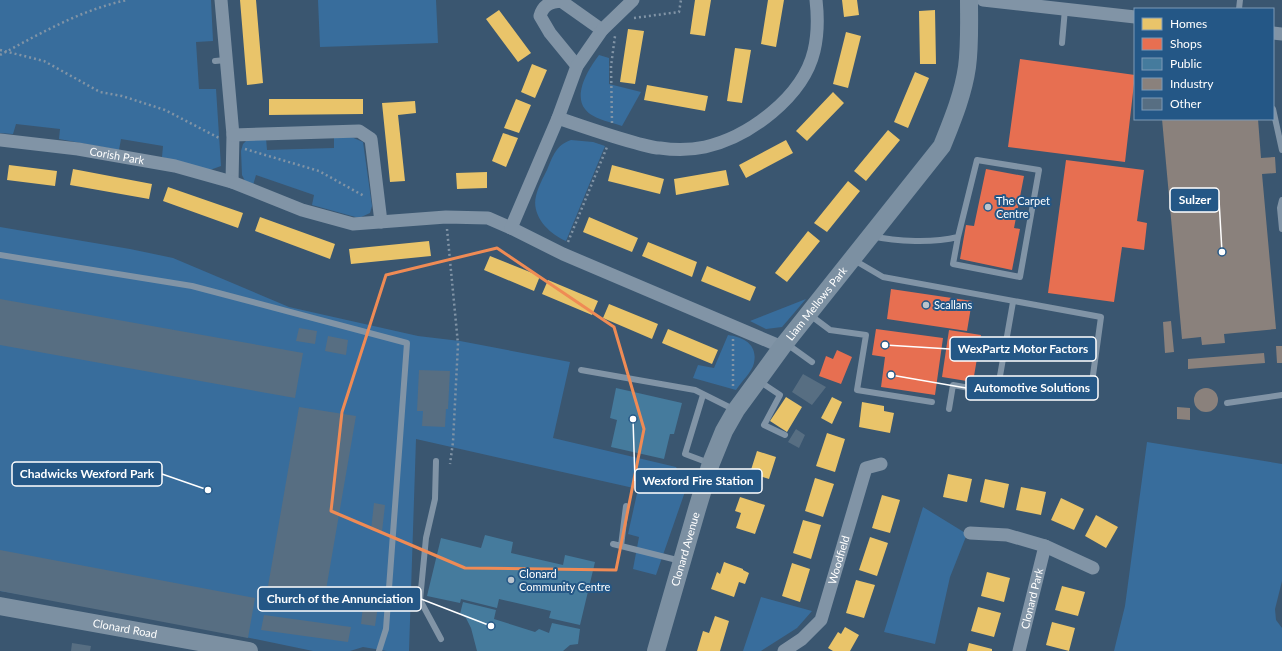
<svg xmlns="http://www.w3.org/2000/svg" width="1282" height="651" font-family="Lato,sans-serif">
<rect width="100%" height="100%" fill="#3a5670"/>
<path fill="#386d9c" d="M0 0H211L213 41 196 42 199 89H216L221 166 210 170 162 157 163 146 121 139 119 150 59 139 60 129 16 124 13 134 0 133Z
M318 0H436L438 43 320 47Z
M599 55 609 58V84L641 92 622 126C611 122 592 119 585 109 573 94 589 68 599 55Z
M334 136H349L363 142 372 206 370 213 359 218 312 205 314 195 256 175 253 185 245 181 242 175 241 151 243 144 248 139 266 138 267 150 334 148Z
M571 140 593 142 605 146 566 241C549 234 531 216 536 196 538 187 543 178 547 170 553 156 556 145 571 140Z
M0 227 130 249 173 258 289 307 418 336 460 341 570 362 553 438 676 467 684 482 688 483 656 575 633 569 639 537 628 534 638 489 416 439 409 651H387L363 647 350 651H313L109 609 0 591Z
M806 299 782 327 766 329 750 321Z
M728 335C743 337 758 344 754 363 752 372 741 382 736 390L693 378 698 365 714 368Z
M1147 442 1282 464V581L1275 609 1276 620 1282 628V651H1114L1125 606Z
M923 507 967 534 950 577 935 644 884 632Z
M761 597 812 611 797 628 761 651H743Z"/>
<path fill="#e9c46a" d="M240 0H256L263 83 247 85Z
M695 0H711L705 36 690 34Z
M768 0H784L776 47 761 44Z
M842 0H857L859 15 844 17Z
M499 10 531 53 518 62 486 19Z
M935 10 936 64H920L919 11Z
M628 29 644 31 635 84 620 82Z
M846 32 861 36 848 88 833 84Z
M735 48 751 50 742 103 727 101Z
M532 64 547 70 535 98 521 92Z
M915 72 929 78 908 128 894 122Z
M647 85 708 96 705 111 644 100Z
M833 92 844 103 807 141 796 131Z
M269 99H363V114L269 115Z
M516 99 531 105 519 133 504 128Z
M415 101 416 113 398 115 405 181 390 182 382 103Z
M888 130 900 140 866 181 854 171Z
M503 133 518 138 506 167 492 161Z
M786 140 793 153 746 178 739 165Z
M9 165 57 171 55 186 7 180Z
M612 165 664 179 660 194 608 181Z
M73 169 152 184 149 199 70 185Z
M726 170 729 185 676 195 674 179Z
M487 172V188L457 189 456 173Z
M848 181 860 191 827 232 814 223Z
M168 187 243 213 238 228 163 201Z
M260 217 335 244 330 259 255 231Z
M589 217 638 238 632 252 583 232Z
M808 231 820 241 787 282 775 273Z
M429 241 431 256 351 264 349 249Z
M648 242 697 262 692 277 642 256Z
M490 256 540 276 534 291 484 270Z
M707 266 756 287 750 301 701 281Z
M548 280 598 301 592 315 542 294Z
M609 304 658 324 652 339 603 318Z
M668 329 718 350 712 364 662 343Z
M786 397 802 407 787 432 770 421Z
M832 397 842 402 832 424 821 418Z
M862 402 884 406V411L894 413 890 433 859 427Z
M827 433 845 439 835 472 816 466Z
M757 451 776 457 769 479 750 473Z
M948 474 972 479 967 502 943 497Z
M815 478 834 484 823 517 805 511Z
M985 479 1009 484 1004 508 980 502Z
M1021 487 1046 492 1041 515 1016 510Z
M882 495 900 500 890 533 872 528Z
M740 497 765 505 755 534 736 528 741 513 735 511Z
M1061 498 1084 509 1074 530 1051 520Z
M1096 515 1118 527 1106 548 1085 536Z
M803 520 821 525 811 559 793 553Z
M870 537 888 543 877 576 859 570Z
M724 562 743 569V570L749 573 745 584 739 582 734 597 711 589 717 572 720 574Z
M792 563 810 569 800 602 782 596Z
M987 572 1010 578 1004 602 981 596Z
M856 580 875 585 864 618 846 613Z
M1062 586 1085 592 1078 616 1055 610Z
M978 607 1001 613 994 637 971 631Z
M715 616 729 621 720 651H697L703 631 709 633Z
M1052 622 1075 628 1069 651 1046 645Z
M845 627 859 635 850 651H833L828 648 838 632 841 634Z
M969 643 992 649V651H967Z"/>
<path fill="#e76f51" d="M1020 59 1135 75 1125 162 1008 147Z
M1066 160 1144 170 1137 221 1147 223 1144 250 1122 247 1114 302 1048 293Z
M986 169 1024 176 1014 228 1020 229 1012 270 960 259 966 225 974 226Z
M891 289 972 301 967 331 887 319Z
M876 329 943 338 935 395 881 387 885 357 872 355Z
M949 330 981 335 973 382 942 377Z
M837 350 852 357 841 384 819 376 826 356 833 359Z"/>
<path fill="#457b9d" d="M616 388 682 403 674 434H670L664 459 611 447 617 420 610 418Z
M485 535 513 542 511 553 563 565 565 555 595 562 580 625 549 618 551 611 499 599 497 608 461 599 460 603 427 596 441 538 481 548Z
M463 602 496 610 494 619 535 632 539 629 549 633 552 623 580 629 578 644 570 645 563 651H477L471 628 466 618 460 614Z"/>
<path fill="#8a817c" d="M1162 119H1258L1261 158 1275 157 1276 173 1262 174 1276 329 1224 334 1225 343 1202 345 1201 337 1182 339Z
M1171 321 1174 352 1165 353 1163 322Z
M1276 346H1282V363H1277Z
M1264 353 1265 363 1188 369V359Z
M1194 400a12 12 0 1 1 24 0a12 12 0 1 1-24 0Z
M1177 407 1190 408V420L1177 419Z"/>
<path fill="#576e82" d="M0 299 303 353 295 398 0 345Z
M299 328 317 331 315 344 296 341Z
M328 336 348 340 346 355 325 351Z
M419 370 450 371 448 409H446L445 427 422 426 423 411H417Z
M803 374 826 387 812 405 792 392Z
M299 407 356 416 326 590 320 589 318 601 267 592Z
M796 429 805 435 799 448 788 442Z
M374 503 385 505 382 532 371 530Z
M0 550 255 598 248 638 0 591Z
M364 597 379 599 375 626 361 624Z
M264 615 351 627 348 642 261 630Z
M72 643 91 646 90 651H71Z"/>
<g fill="none" stroke-linecap="round" stroke-linejoin="round">
<path stroke="#8194a6" stroke-width="2.5" stroke-dasharray="2 3" stroke-linecap="butt" d="M634 18 679 12 681 0
M0 50 44 61 100 92 122 96 165 110 221 139
M0 55C41 33 81 10 127 0
M612 123 611 66 615 36
M245 149 319 171 364 196
M447 229 458 344 453 442 450 464
M568 242 607 147
M733 339V386"/>
<path stroke="#8194a6" stroke-width="6" d="M1239 9 1240 0
M1062 43 1065 9
M215 61 226 60
M1273 109 1282 150
M1282 200 1280 208 1282 229
M872 236C897 242 934 243 958 237L977 160 1039 170 1020 277 953 264 958 237
M0 255 192 286 407 343 386 629 379 651
M854 260 883 277 1101 317 1090 397
M810 315 830 330 866 335 857 390 932 402
M787 344 812 362
M581 370 695 390 735 410
M759 381 780 395 764 425 785 435
M703 395 685 454 709 463
M1227 403 1282 395
M949 409 953 385 997 393 1013 302
M436 461 435 499 426 538 420 600 441 639
M613 544 681 561
M621 546 626 506"/>
<g stroke="#8194a6" stroke-width="13">
<path d="M221 0 233 135 232 182"/>
<path d="M983 0 1135 17"/>
<path d="M1273 33 1282 34"/>
<path d="M577 66 550 33 540 16C543 5 550 2 561 1L602 30"/>
<path d="M558 118C584 127 610 136 636 143 644 145 652 148 660 148 673 150 691 150 705 147 749 137 803 97 814 51 818 34 818 17 816 0"/>
<path d="M233 135 359 131 371 139 381 222"/>
<path id="s1" d="M0 140 78 149 175 166 232 182 302 210 353 224 446 217 488 218 511 228 563 254 782 347"/>
<path d="M511 228 558 118 577 66 602 30 633 0"/>
<path d="M970 533 1007 535 1045 546 1093 568"/>
<path id="s2" d="M784 651 802 639 821 620 866 468 881 464"/>
<path id="s3" d="M1019 651 1045 546"/>
</g>
<g stroke="#7c90a2" stroke-width="18">
<path id="s4" d="M0 606 249 651"/>
<path id="s5" d="M656 651 697 509 711 463 724 431 736 410 782 347 942 146C952 121 963 95 967 67 970 45 969 22 969 0"/>
</g>
</g>
<path fill="none" stroke="#ef8b55" stroke-width="3" stroke-linejoin="round" d="M497 248 614 327 644 429 616 570 465 568 331 511 342 412 386 275Z"/>
<g fill="#bac4cd" stroke="#245786" stroke-width="1.5">
<circle cx="988" cy="207" r="4"/>
<circle cx="926" cy="305" r="4"/>
<circle cx="511" cy="580" r="4"/>
</g>
<g text-anchor="middle" stroke-width="4" stroke-linejoin="round" paint-order="stroke">
<g font-size="11" fill="#fff" stroke="#245786">
<text dy="4" stroke="none"><textPath href="#s1" startOffset="118">Corish Park</textPath></text>
<text dy="4" stroke="none"><textPath href="#s5" startOffset="388">Liam Mellows Park</textPath></text>
<text dy="4" stroke="none"><textPath href="#s5" startOffset="106">Clonard Avenue</textPath></text>
<text dy="4" stroke="none"><textPath href="#s2" startOffset="111">Woodfield</textPath></text>
<text dy="4" stroke="none"><textPath href="#s3" startOffset="54">Clonard Park</textPath></text>
<text dy="4" stroke="none"><textPath href="#s4" startOffset="127">Clonard Road</textPath></text>
</g>
<g font-size="11" fill="#fff" stroke="#245786" text-anchor="start">
<text x="996" y="205">The Carpet<tspan x="996" dy="13">Centre</tspan></text>
<text x="934" y="309">Scallans</text>
<text x="519" y="578">Clonard<tspan x="519" dy="13">Community Centre</tspan></text>
</g>
</g>
<path fill="none" stroke="#fff" stroke-width="1.5" d="M1222 252L1219 200M885 345L950 349M891 375L966 388M208 490L162 474M633 419L635 481M491 626L421 599"/>
<g fill="#fff" stroke="#245786" stroke-width="1.5">
<circle cx="1222" cy="252" r="4"/>
<circle cx="885" cy="345" r="4"/>
<circle cx="891" cy="375" r="4"/>
<circle cx="208" cy="490" r="4"/>
<circle cx="633" cy="419" r="4"/>
<circle cx="491" cy="626" r="4"/>
</g>
<g fill="#245786" stroke="#fff" stroke-width="1.5">
<rect x="1170" y="188" width="49" height="24" rx="4"/>
<rect x="950" y="337" width="146" height="24" rx="4"/>
<rect x="966" y="376" width="132" height="24" rx="4"/>
<rect x="12" y="462" width="150" height="24" rx="4"/>
<rect x="635" y="469" width="127" height="24" rx="4"/>
<rect x="258" y="587" width="163" height="24" rx="4"/>
</g>
<g font-size="12" text-anchor="middle" font-weight="bold" fill="#fff">
<text x="1195" y="204">Sulzer</text>
<text x="1023" y="353">WexPartz Motor Factors</text>
<text x="1032" y="392">Automotive Solutions</text>
<text x="87" y="478">Chadwicks Wexford Park</text>
<text x="698" y="485">Wexford Fire Station</text>
<text x="340" y="603">Church of the Annunciation</text>
</g>
<rect x="1134" y="8" width="140" height="112" fill="#245786" stroke="#7c9ab6"/>
<rect x="1142" y="18" width="20" height="12" fill="#e9c46a" stroke="#7c9ab6"/>
<text x="1170" y="28" font-size="12" fill="#ffffff">Homes</text>
<rect x="1142" y="38" width="20" height="12" fill="#e76f51" stroke="#7c9ab6"/>
<text x="1170" y="48" font-size="12" fill="#ffffff">Shops</text>
<rect x="1142" y="58" width="20" height="12" fill="#457b9d" stroke="#7c9ab6"/>
<text x="1170" y="68" font-size="12" fill="#ffffff">Public</text>
<rect x="1142" y="78" width="20" height="12" fill="#8a817c" stroke="#7c9ab6"/>
<text x="1170" y="88" font-size="12" fill="#ffffff">Industry</text>
<rect x="1142" y="98" width="20" height="12" fill="#576e82" stroke="#7c9ab6"/>
<text x="1170" y="108" font-size="12" fill="#ffffff">Other</text>
</svg>
